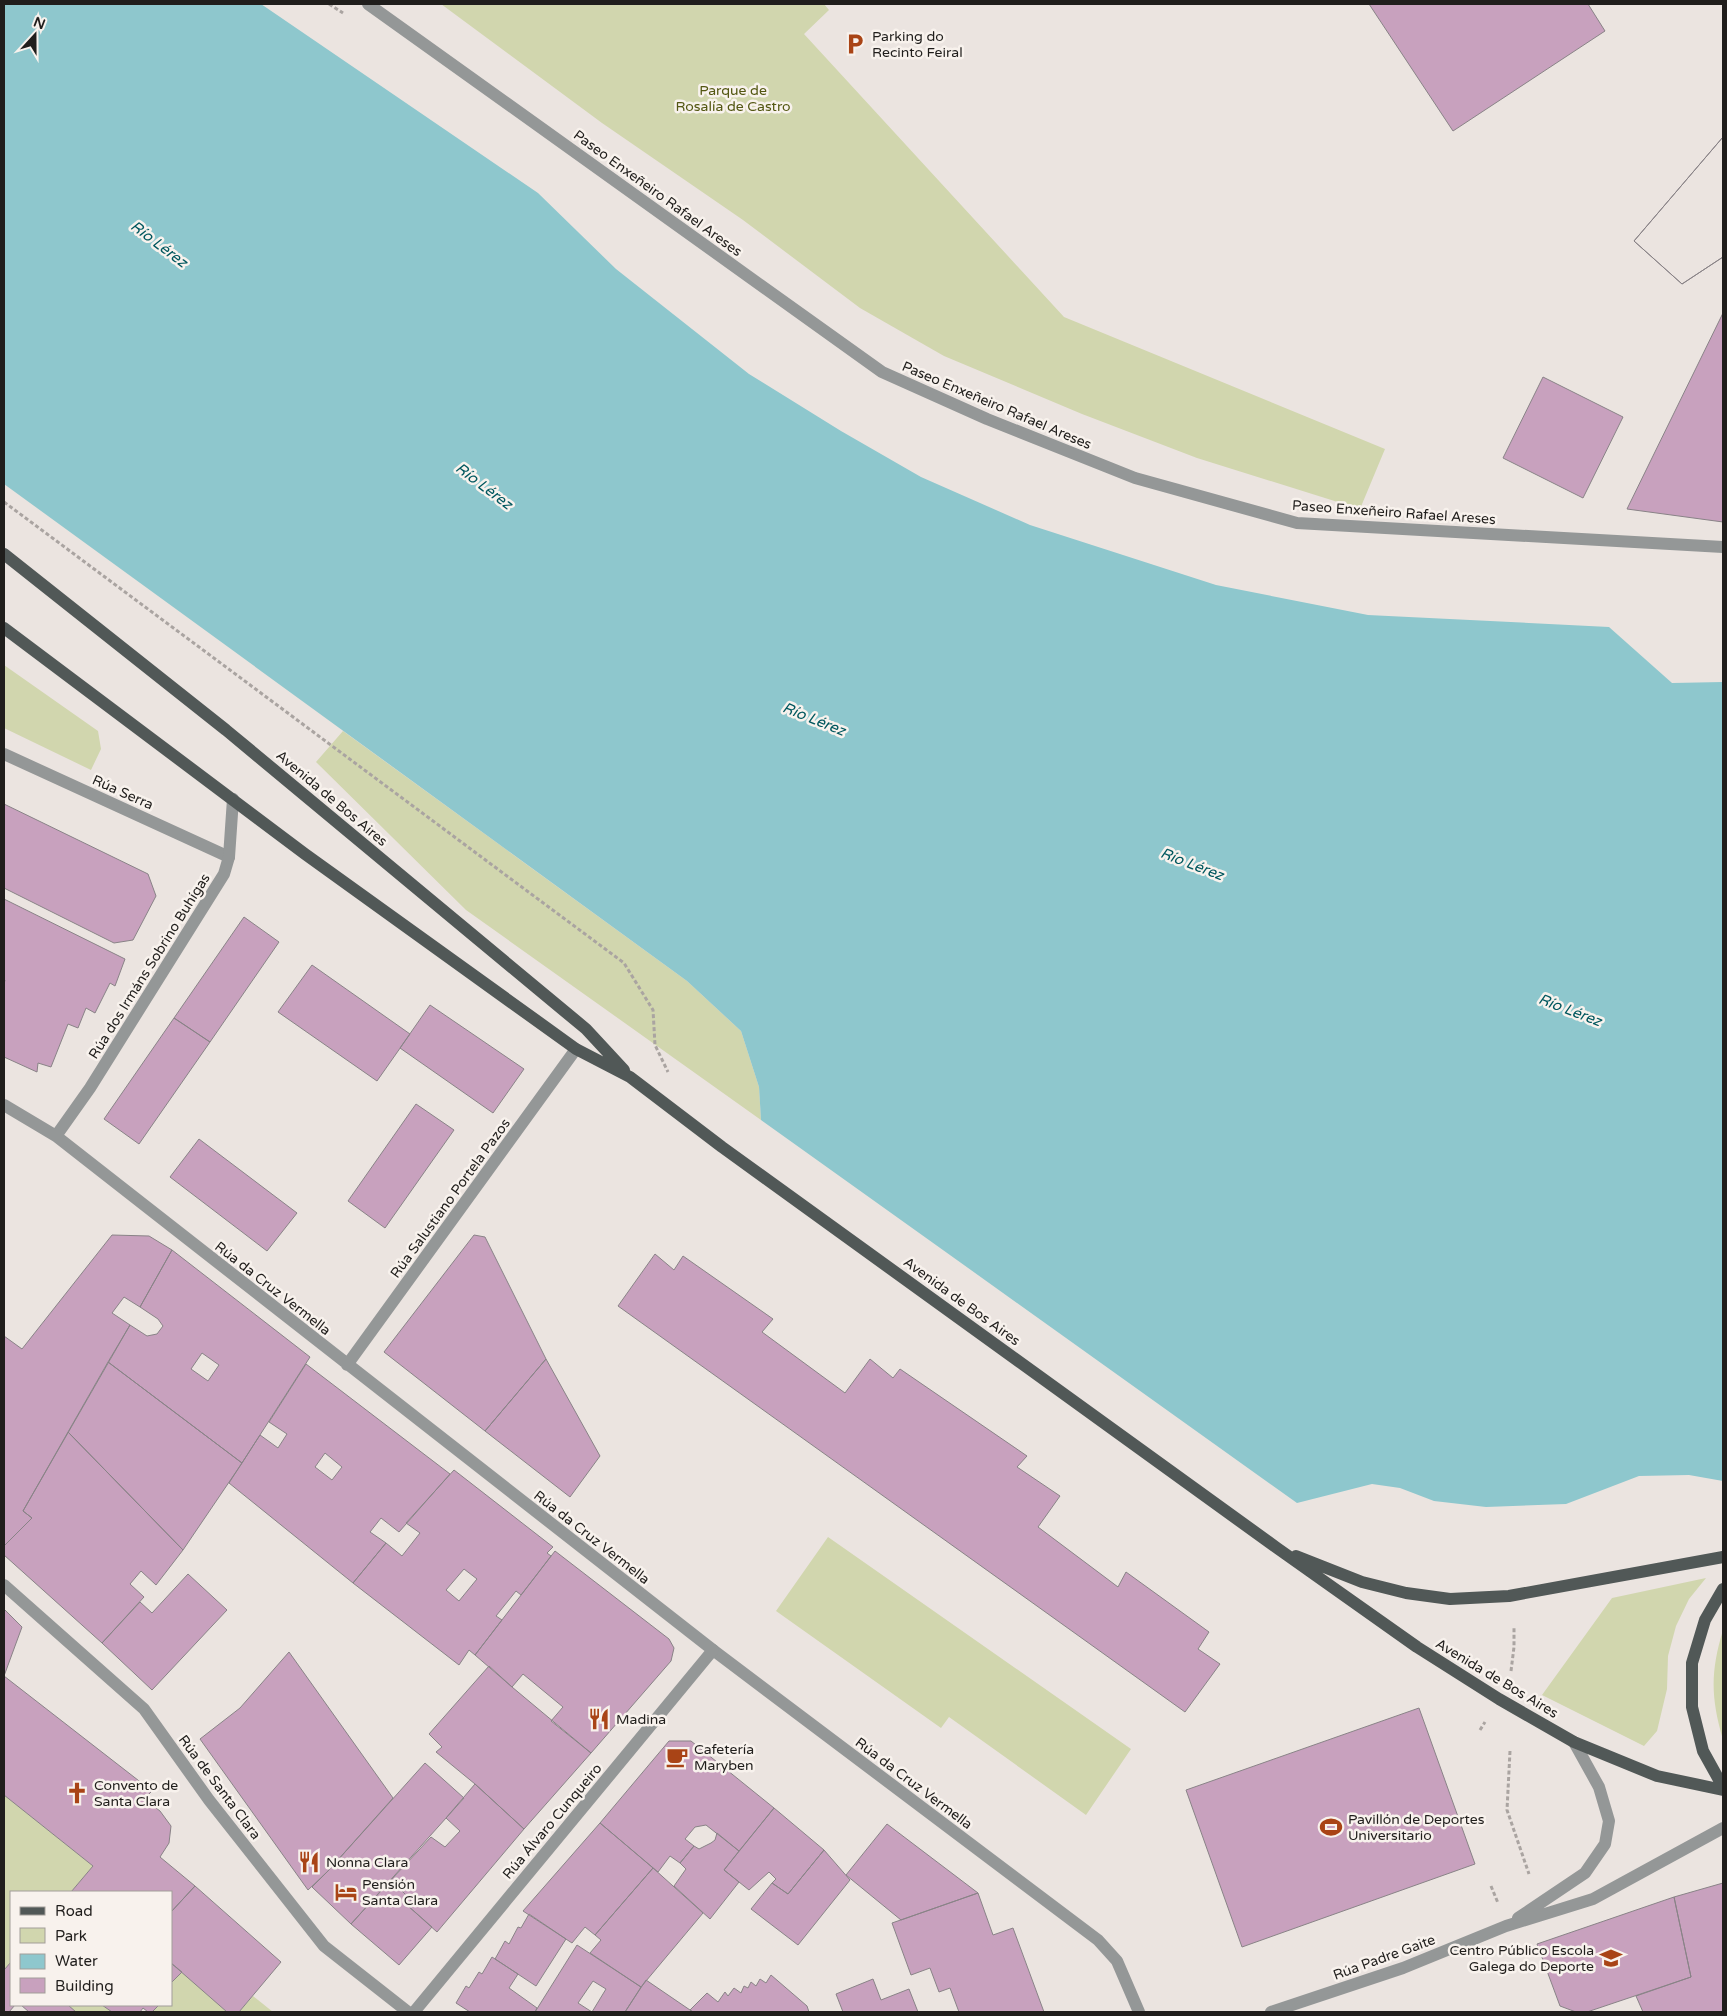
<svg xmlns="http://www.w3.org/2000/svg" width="1727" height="2016" font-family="'Varela Round',sans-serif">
<rect width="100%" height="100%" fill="#ebe4e0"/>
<path fill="#d1d6ae" d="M441 4H824L829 10 804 34 1064 317 1385 449 1360 509 1197 458 1082 414 944 356 860 308 743 220 602 123Z
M4 665 98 731 101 749 91 770 4 728Z
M343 731 687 981 741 1031 759 1087 761 1120 466 910 316 762Z
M828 1537 1131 1749 1086 1815 949 1717 941 1728 776 1611Z
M1706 1578 1689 1599 1676 1626 1668 1656 1667 1689 1657 1731 1644 1746 1542 1695 1612 1598Z
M1723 1630V1740C1711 1698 1710 1673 1723 1630Z
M4 1795 93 1866 71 1892H11V1962L4 1970Z
M182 1972 227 2012H152L159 2005H171V1983Z
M253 1996 273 2012H239Z
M68 2005H102L112 2012H76Z"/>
<path fill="#8ec7cd" d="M4 4H261L538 193 616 269 749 374 841 431 921 477 1030 525 1216 585 1368 615 1609 627 1672 683 1723 682V1481L1689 1475 1639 1476 1566 1504 1486 1507 1434 1501 1400 1488 1372 1484 1297 1503 761 1120 759 1087 741 1031 687 981 4 484Z"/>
<path fill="#c8a1be" stroke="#898387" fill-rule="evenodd" d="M1369 4H1588L1605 31 1453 131Z
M1723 137V257L1682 284 1634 241Z
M1723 137V257L1682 284 1634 241Z
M1723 313V522L1627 509Z
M1543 377 1623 417 1583 498 1503 458Z
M4 804 148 874 156 896 133 940 114 943 4 888Z
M4 899 125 959 115 986 110 983 95 1013 86 1008 78 1028 68 1024 51 1067 38 1063 37 1072 4 1057V984L5 980 4 979Z
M244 917 279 942 210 1042 174 1018Z
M312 965 410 1034 377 1081 278 1012Z
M430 1005 524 1069 493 1113 400 1048Z
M174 1018 210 1042 139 1144 104 1119Z
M416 1104 454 1130 385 1228 348 1201Z
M199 1139 297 1213 267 1251 170 1177Z
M112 1235 149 1236 172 1250 140 1307 124 1297 112 1313 130 1325 23 1511 32 1518 4 1546V1336L22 1349Z
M474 1235 485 1237 546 1359 485 1431 384 1352Z
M172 1250 310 1357 242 1463 108 1362 130 1325 147 1336 157 1334 163 1326 158 1319 140 1307ZM202 1353 219 1365 208 1381 191 1369Z
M655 1254 674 1270 683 1256 773 1319 762 1332 845 1393 870 1359 893 1378 900 1369 1027 1456 1017 1467 1060 1496 1038 1527 1118 1587 1126 1572 1209 1632 1198 1649 1220 1664 1185 1712 618 1306Z
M546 1359 600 1456 570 1497 485 1431Z
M108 1362 242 1463 183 1550 68 1432Z
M306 1364 450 1474 399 1532 381 1518 370 1532 386 1543 353 1583 229 1483 260 1435 278 1448 287 1434 269 1422ZM325 1453 342 1467 332 1480 315 1467Z
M68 1432 183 1550 156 1585 141 1571 130 1584 144 1597 102 1643 4 1555V1546L32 1518 23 1511Z
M454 1470 553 1547 547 1553 551 1556 521 1595 516 1591 496 1616 502 1620 475 1655 469 1650 459 1665 353 1583 386 1543 402 1556 420 1533 406 1523ZM464 1569 477 1579 459 1601 446 1590Z
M555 1551 669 1639 674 1648 671 1661 591 1753 551 1721 563 1707 523 1674 512 1687 475 1655Z
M188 1574 227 1610 152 1690 102 1643 140 1602 152 1613Z
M4 1609 22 1627 4 1676Z
M289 1652 393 1798 328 1871 308 1890 200 1739 240 1708Z
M489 1666 512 1687 591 1753 524 1829 475 1784 436 1752 442 1747 429 1734Z
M4 1676 152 1791 144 1799 160 1811 171 1826 169 1843 160 1857 195 1886 171 1912V1892H71L93 1866 4 1795Z
M1419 1708 1475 1864 1242 1947 1186 1790Z
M669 1741H691L774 1808 739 1851 706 1825 695 1827 685 1839 694 1846 680 1863 670 1856 658 1872 600 1823Z
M425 1763 464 1798 351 1924 312 1887 328 1871Z
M475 1784 524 1829 437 1932 407 1905 411 1900 391 1880 431 1837 445 1847 460 1831 446 1818Z
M774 1808 824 1850 788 1894 772 1883 776 1879 769 1872 749 1890 724 1870Z
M600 1823 653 1868 595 1935 585 1927 572 1943 523 1911Z
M887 1824 978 1893 901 1920 846 1875Z
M717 1833 739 1851 724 1870 739 1882 710 1919 674 1886 686 1869 680 1863 694 1846 699 1849 711 1843 715 1840Z
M824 1850 850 1880 798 1945 751 1909 772 1883 788 1894Z
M653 1868 703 1913 641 1987 590 1953 601 1940 595 1935Z
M391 1880 411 1900 407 1905 432 1927 399 1965 351 1924Z
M1723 1883V2012H1643L1636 1996 1691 1977 1674 1897Z
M195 1886 281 1962 239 2012H227L171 1963V1912Z
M978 1893 993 1935 1013 1928 1044 2012H959L950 1988 939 1992 930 1968 911 1975 892 1923Z
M1674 1897 1691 1977 1587 2012H1576L1560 2006 1537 1944Z
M529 1914 566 1939 536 1986 495 1959 505 1941 509 1944 518 1927 521 1928Z
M577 1945 641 1987 625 2012H535ZM593 1981 606 1989 592 2012 578 2003Z
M492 1957 518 1974 509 1988 537 2008 535 2012H470L456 2003 466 1986 469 1988 479 1972 482 1974Z
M11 1962V2005H15L9 2012H4V1970Z
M171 1963 182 1972 171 1983Z
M771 1975 807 2006 809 2012H693L690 2010 707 1993 718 2002 725 1992 728 1996 734 1988 741 1993 744 1986 748 1988 751 1982 756 1986 760 1979 766 1983Z
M873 1979 881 2000 909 1989 918 2012H843L836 1994Z
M646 1980 690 2010 693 2012H625Z
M21 2005H68L76 2012H29Z
M102 2005H159L152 2012H148L143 2008 140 2012H112Z"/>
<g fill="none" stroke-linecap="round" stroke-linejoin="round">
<path stroke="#aaa4a1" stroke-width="3" stroke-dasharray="4 2.5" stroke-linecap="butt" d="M329 4 343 13
M4 502 624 963 653 1010 655 1045 668 1072
M1511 1671 1514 1647V1626
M1480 1730 1485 1722
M1510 1751 1507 1810 1529 1874
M1491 1886 1498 1903"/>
<path stroke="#949797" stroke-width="12" d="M4 754 229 857
M713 1650 1098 1940 1117 1961 1139 2012"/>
<path stroke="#949797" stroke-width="12" d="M368 4 882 372 987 419 1135 478 1297 523 1723 547
M4 1105 56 1136 713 1650 414 2012
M56 1136 90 1088 224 874 229 857 233 799
M347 1365 576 1049
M4 1585 144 1709 209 1800 324 1946 408 2012
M1518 1918 1585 1873 1605 1844 1609 1821 1599 1787 1574 1742
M1271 2012 1403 1968 1506 1926 1593 1899 1723 1828"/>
<path stroke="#515857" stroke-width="12" d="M4 554 226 730 586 1029 624 1070
M4 628 305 854 576 1049 630 1077 722 1147 1277 1548 1417 1647 1499 1699 1574 1742 1657 1776 1723 1790
M1296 1556 1362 1582 1406 1593 1450 1599 1509 1596 1723 1557
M1723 1589 1705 1620 1692 1663V1707L1703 1751 1723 1787"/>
</g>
<defs>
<g id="parking-bare" transform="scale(1.725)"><path d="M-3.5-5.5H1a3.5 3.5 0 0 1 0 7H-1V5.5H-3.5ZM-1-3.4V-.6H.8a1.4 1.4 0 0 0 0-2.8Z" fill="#a94416" stroke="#f8f2ed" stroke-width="2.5" paint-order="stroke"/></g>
<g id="restaurant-bare" transform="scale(1.725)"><path d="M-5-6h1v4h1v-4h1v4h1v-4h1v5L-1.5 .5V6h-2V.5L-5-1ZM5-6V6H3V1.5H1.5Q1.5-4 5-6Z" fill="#a94416" stroke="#f8f2ed" stroke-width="2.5" paint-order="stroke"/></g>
<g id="cafe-bare" transform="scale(1.725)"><path d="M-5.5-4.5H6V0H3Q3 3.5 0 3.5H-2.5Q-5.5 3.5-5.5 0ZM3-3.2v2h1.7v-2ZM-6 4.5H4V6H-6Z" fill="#a94416" stroke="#f8f2ed" stroke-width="2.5" paint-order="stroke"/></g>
<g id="church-bare" transform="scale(1.725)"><path d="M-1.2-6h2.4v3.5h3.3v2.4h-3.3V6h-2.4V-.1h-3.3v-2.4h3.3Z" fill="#a94416" stroke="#f8f2ed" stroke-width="2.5" paint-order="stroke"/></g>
<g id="stadium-bare" transform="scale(1.725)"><path d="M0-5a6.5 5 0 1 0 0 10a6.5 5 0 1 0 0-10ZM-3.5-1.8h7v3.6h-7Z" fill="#a94416" stroke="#f8f2ed" stroke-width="2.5" paint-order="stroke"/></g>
<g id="hotel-bare" transform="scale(1.725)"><path d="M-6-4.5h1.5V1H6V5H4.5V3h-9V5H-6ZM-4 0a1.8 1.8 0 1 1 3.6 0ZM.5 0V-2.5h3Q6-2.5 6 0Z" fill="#a94416" stroke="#f8f2ed" stroke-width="2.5" paint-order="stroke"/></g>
<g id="school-bare" transform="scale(1.725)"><path d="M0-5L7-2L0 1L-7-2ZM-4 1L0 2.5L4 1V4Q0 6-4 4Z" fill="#a94416" stroke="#f8f2ed" stroke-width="2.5" paint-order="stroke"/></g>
</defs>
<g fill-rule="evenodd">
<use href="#parking-bare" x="855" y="44"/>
<use href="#restaurant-bare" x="599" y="1719"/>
<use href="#cafe-bare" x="677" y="1757"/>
<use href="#church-bare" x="77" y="1793"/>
<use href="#stadium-bare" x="1331" y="1827"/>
<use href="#restaurant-bare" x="309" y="1862"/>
<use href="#hotel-bare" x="346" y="1892"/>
<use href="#school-bare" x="1611" y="1958"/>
</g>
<g text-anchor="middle" stroke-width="5" stroke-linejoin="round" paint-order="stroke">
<g font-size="14" fill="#201e1c" stroke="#f8f2ed" text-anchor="start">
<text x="872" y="41">Parking do<tspan x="872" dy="16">Recinto Feiral</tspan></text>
<text x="616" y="1724">Madina</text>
<text x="694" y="1754">Cafetería<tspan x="694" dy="16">Maryben</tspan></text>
<text x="94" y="1790">Convento de<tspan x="94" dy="16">Santa Clara</tspan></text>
<text x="1348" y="1824">Pavillón de Deportes<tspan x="1348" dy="16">Universitario</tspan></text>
<text x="326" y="1867">Nonna Clara</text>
<text x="362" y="1889">Pensión<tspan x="362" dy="16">Santa Clara</tspan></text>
<text x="1594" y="1955" text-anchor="end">Centro Público Escola<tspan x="1594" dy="16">Galega do Deporte</tspan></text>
</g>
<g font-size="14" fill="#535712" stroke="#f8f2ed">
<text x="733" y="95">Parque de<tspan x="733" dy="16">Rosalía de Castro</tspan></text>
</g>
<g font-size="14" fill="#201e1c" stroke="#f8f2ed">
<text transform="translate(658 193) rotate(36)" y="5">Paseo Enxeñeiro Rafael Areses</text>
<text transform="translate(997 405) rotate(23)" y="5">Paseo Enxeñeiro Rafael Areses</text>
<text transform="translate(1394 512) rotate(4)" y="5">Paseo Enxeñeiro Rafael Areses</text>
<text transform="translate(123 792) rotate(24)" y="5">Rúa Serra</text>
<text transform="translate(332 798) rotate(40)" y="5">Avenida de Bos Aires</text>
<text transform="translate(149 966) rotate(-58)" y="5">Rúa dos Irmáns Sobrino Buhígas</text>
<text transform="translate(450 1198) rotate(-54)" y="5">Rúa Salustiano Portela Pazos</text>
<text transform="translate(273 1288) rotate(38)" y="5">Rúa da Cruz Vermella</text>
<text transform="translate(962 1301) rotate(36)" y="5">Avenida de Bos Aires</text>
<text transform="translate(592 1537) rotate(38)" y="5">Rúa da Cruz Vermella</text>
<text transform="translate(1497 1678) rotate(31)" y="5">Avenida de Bos Aires</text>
<text transform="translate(914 1783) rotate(37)" y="5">Rúa da Cruz Vermella</text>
<text transform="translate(220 1787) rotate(53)" y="5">Rúa de Santa Clara</text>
<text transform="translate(552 1821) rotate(-50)" y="5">Rúa Álvaro Cunqueiro</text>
<text transform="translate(1384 1957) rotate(-20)" y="5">Rúa Padre Gaite</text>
</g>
<g font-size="15" font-style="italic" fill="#00575e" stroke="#f8f2ed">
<text transform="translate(159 244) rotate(37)" y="5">Río Lérez</text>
<text transform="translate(484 486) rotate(37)" y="5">Río Lérez</text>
<text transform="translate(814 719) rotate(22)" y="5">Río Lérez</text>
<text transform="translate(1192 864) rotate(21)" y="5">Río Lérez</text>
<text transform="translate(1570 1010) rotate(21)" y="5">Río Lérez</text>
</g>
</g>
<rect width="1727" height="2016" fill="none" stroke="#201e1c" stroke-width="10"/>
<rect x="10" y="1891" width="162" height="115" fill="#f8f2ed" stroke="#a29d99"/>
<rect x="20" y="1907" width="25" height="8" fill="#515857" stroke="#a29d99"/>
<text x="55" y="1916" font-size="15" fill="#201e1c">Road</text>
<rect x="20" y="1928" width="25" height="15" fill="#d1d6ae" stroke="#a29d99"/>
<text x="55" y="1941" font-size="15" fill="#201e1c">Park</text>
<rect x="20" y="1954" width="25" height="15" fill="#8ec7cd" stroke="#a29d99"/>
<text x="55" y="1966" font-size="15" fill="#201e1c">Water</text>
<rect x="20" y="1978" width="25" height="15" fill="#c8a1be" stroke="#a29d99"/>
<text x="55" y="1991" font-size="15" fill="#201e1c">Building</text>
<g transform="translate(35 35) rotate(21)" stroke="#f8f2ed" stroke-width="4" paint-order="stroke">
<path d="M0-4L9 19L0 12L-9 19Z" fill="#201e1c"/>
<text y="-8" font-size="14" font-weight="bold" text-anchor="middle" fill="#201e1c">N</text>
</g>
</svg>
